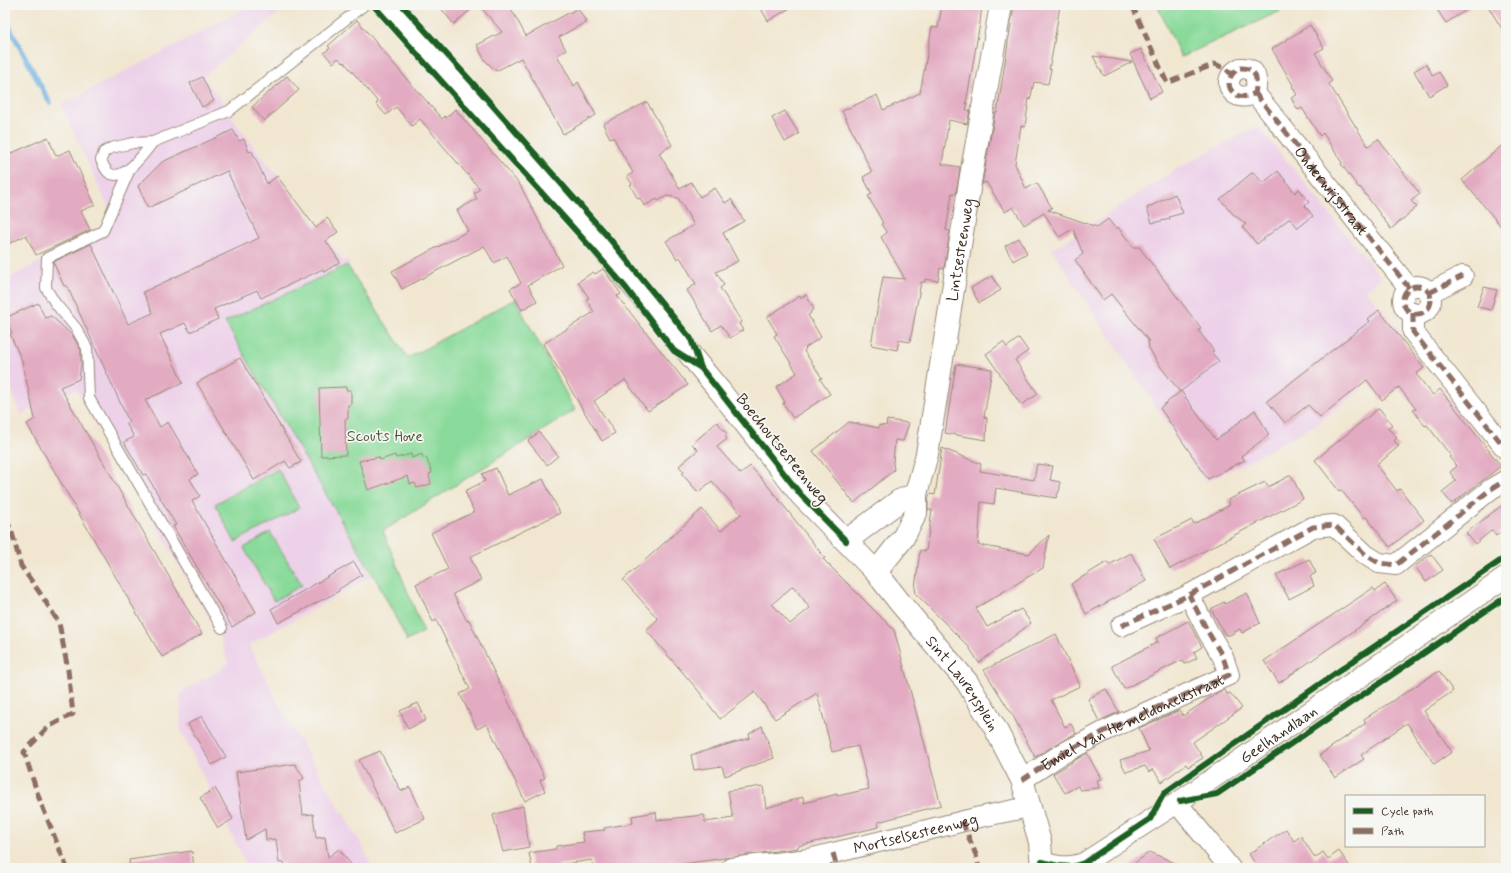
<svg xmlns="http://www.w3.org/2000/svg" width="1511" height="873" font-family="Mynerve,sans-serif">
<rect width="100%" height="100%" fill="#f6f6f2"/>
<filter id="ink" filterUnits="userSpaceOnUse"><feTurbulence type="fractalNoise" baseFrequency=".025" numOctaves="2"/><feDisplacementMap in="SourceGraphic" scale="8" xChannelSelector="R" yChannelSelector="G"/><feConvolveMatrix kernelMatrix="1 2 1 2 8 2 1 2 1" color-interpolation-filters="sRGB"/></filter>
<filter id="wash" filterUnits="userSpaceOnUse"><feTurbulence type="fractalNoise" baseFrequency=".012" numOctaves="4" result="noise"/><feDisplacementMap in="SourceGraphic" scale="16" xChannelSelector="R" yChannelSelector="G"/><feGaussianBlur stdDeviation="0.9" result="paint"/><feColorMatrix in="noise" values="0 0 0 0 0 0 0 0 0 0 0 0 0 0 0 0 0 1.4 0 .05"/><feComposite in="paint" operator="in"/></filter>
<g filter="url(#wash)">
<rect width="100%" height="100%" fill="#f1e7d1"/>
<path fill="#edd1e9" d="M252 5H288L203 77 221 100 235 122 344 261 347 259 350 265H347L225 322 359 551 372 576 249 645 284 714 364 849 372 868H248L180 729 181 692 217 672 228 664 219 634 76 389 20 415 5 367V366L12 362 5 350V280L115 222 61 105Z
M1258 126 1381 277 1365 290 1402 333 1351 372 1362 389 1320 422 1247 462 1206 482 1052 250 1178 168Z"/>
<path fill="#89da9a" stroke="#62825c" d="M1157 5H1293L1181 57Z
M347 265 408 358 515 299 575 410 383 531 424 632 406 641V638L378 583 225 322Z
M278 469 299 508 235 542 215 504Z
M270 532 302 585 274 601 244 548Z"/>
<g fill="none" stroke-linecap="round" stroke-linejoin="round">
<path stroke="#6ab0e1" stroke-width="5" d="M6 21 50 103"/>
</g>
<g id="blocks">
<path fill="#e3abc2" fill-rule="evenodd" d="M438 5H476L454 24Z
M479 5H509L526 36 578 8 586 22 559 37 566 50 557 55 574 86 578 82 596 115 563 134 521 58 496 71 484 59 477 45 502 32Z
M759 5H795L768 21Z
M942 5H982L980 23 966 104 968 103 966 110H970L967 124 949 120 942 164 960 167 956 194 952 193 949 212 946 230 950 231 944 269 940 268 938 281 925 279V282H921L910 342 899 340 897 350 871 345 883 277 905 279 881 237 887 233 881 224 883 223 868 196 872 194 863 177 872 172 842 111 877 95 883 110 920 93 932 27 938 28Z
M1014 5H1060L1052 55 1049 69H1051L1048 84 1034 82 1030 100 1029 98 1025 127 1021 126 1015 164 1026 189 1037 183 1052 208 1048 210 1097 227 1108 219 1116 229 1118 227 1133 247H1139L1187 310 1201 328 1198 330 1214 351 1211 352 1219 361 1180 392 1157 362 1149 348 1148 340 1111 294 1103 300 1075 260 1083 254 1073 229 1059 237 1044 213 1024 225 1013 207 1005 212 986 182 982 184 995 113H997Z
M1434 5H1474L1446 23Z
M1487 5H1506V35Z
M357 20 415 89V88L442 119 445 116 446 118 455 109 520 185 562 265 528 285 537 301 522 310 510 289 521 283 507 256 494 263 484 246 402 289 392 271 468 231 457 210 477 199 474 193 480 189 420 119 412 126 396 107 386 115 376 104 378 102 344 62 343 63 338 58 333 63 324 53 330 48 328 46Z
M1310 25 1324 48 1315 53 1332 81 1329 84 1368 146 1378 139 1420 194 1411 201 1417 207 1391 229 1360 187 1359 188 1341 164 1342 163 1323 133 1320 136 1302 108 1298 110 1291 98 1297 95 1292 86 1293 85 1272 49Z
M1141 49 1162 92 1150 98 1130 54Z
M1093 56 1132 62 1104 76Z
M1426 64 1433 76 1439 72 1447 85 1429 96 1414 71Z
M287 76 299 90 264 121 252 107Z
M202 77 214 101 202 107 190 83Z
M647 102 672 145 659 153 680 189 691 182 700 197 715 188 725 203 731 199 744 221 723 233 738 261 716 272 724 285 720 288 742 322 739 324 743 330 730 338 721 325 712 331 687 290 696 284 680 257 677 259 666 241 694 225 678 198 667 196 658 201 657 199 644 206 640 198 638 199 630 185 632 184 627 176 633 173 613 137 610 138 603 124Z
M785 111 799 134 785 142 772 118Z
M233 130 239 141 244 139 249 152 252 151 267 184 277 176 316 228 327 218 338 232 326 241 340 262 324 272 323 269 261 298 257 290 214 309 218 319 190 332 185 323 160 334 183 383 145 400 160 427 168 422 198 474 190 479 200 496 192 501 256 612 232 627 173 526 176 525 146 474 143 475 124 442 134 437 126 423 129 422 67 286H64L53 262 91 244 128 324 153 313 143 292 259 238 227 171 148 208 138 186 162 162Z
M48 137 56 156 70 150 95 205 81 211 90 230 36 255 26 235 5 246V156Z
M1506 142V232L1462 180Z
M1278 171 1295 193 1299 189 1309 202 1305 206 1313 216 1298 228 1290 218 1257 244 1242 227 1246 224 1233 214 1220 199 1253 172 1263 183Z
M1175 194 1183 213 1169 217 1170 219 1152 223 1147 208Z
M1019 238 1027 253 1013 261 1005 246Z
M603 269 621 294 617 296 688 385 648 411 625 380 594 401 615 433 602 441 543 344 594 312 586 299 589 298 578 282 593 272 595 274Z
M992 276 1001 290 979 303 971 288Z
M1484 287 1497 290 1491 310 1477 307Z
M806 295 814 309 810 312 811 313 808 315 821 337 805 348 806 349 804 351 822 378 820 379 830 394 793 418 783 403 785 402 776 387 797 373 774 336 777 334 767 317 800 296 801 298Z
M38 303 45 318 51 316 72 335 81 350V364L79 379 60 387 202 634 162 657 27 424 35 419 22 361 10 334 12 333 5 318Z
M1379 310 1424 368 1416 374 1433 395 1440 389 1501 466 1452 504 1442 492 1456 481 1450 472 1457 466 1449 457 1451 456 1427 425 1425 426 1413 410 1416 409 1399 387 1382 400 1367 380 1320 417 1308 405 1285 423 1267 401 1370 321 1368 319Z
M1019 338 1028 351 1015 360 1038 394 1021 405 986 354 1003 342 1007 347Z
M240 358 301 462 290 468 285 461 254 480 197 383Z
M956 364 992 369 984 417 987 418 986 440 945 433Z
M346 387V390H351V405H348V419H345L346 455 321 456 319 388Z
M1181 391 1216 440 1255 410 1269 435 1241 456 1245 460 1208 479 1160 408Z
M1379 408 1392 425 1387 428 1397 437 1394 441 1399 446 1377 465 1397 491 1400 489 1424 520 1390 547 1366 517 1364 518 1341 490 1339 491 1315 460Z
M887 420 909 423 903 441 895 440 893 462 894 470 854 503 813 451 849 422 879 428V425L886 426Z
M717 422 727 434 725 436 727 439 717 447 741 474 750 466 764 481 825 558 823 559 894 630 941 805 878 822 879 827 798 846V848L653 868H593L592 860 558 865 559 868H532L529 853 556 849V846L584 842 582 832 605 830 604 828 633 823 632 816 656 812 657 820 704 815 705 822 733 818 728 791 763 786 766 808 803 797 804 803 837 794V796L869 789 858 746 832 752 817 693 775 719 755 692 720 719 697 689 646 630 658 619 623 580 702 509 721 531 741 514 712 481 698 492 682 474 684 472 679 466 698 450 692 444ZM793 586 810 608 790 624 772 604Z
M539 432 558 456 547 465 528 441Z
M942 448 981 464 980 471 1034 480 1037 464 1053 466 1050 480 1060 482V489L1056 498 996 488 994 504 981 502 978 545 1029 554 1049 535 1043 568 976 608 987 627 1021 609 1031 623 979 663 969 647 916 594 915 588 920 550 926 551 932 510H928V501L930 494 935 495Z
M411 454 412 458 422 454 423 458 426 457 432 473 429 474 431 484 417 488 415 483 410 484 408 476 368 490 359 461 379 457 380 460 395 455 396 458Z
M496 468 508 495 543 479 560 513 470 557 481 580 453 594 467 621 469 620 545 778 540 780 545 791 525 801 487 724 477 729 460 694 470 689 436 620 433 622 425 605 416 584 448 569 431 533 474 512 465 491 485 481 482 474Z
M1291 475 1303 499 1170 569 1154 539 1192 520 1194 524 1230 505 1228 500 1265 482 1268 487Z
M1506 502V528L1496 536 1492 530 1475 544 1466 533Z
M1131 553 1146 581 1086 614 1071 584 1107 562 1109 565Z
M1431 554 1443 570 1426 582 1415 566Z
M1309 559 1316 573 1310 576 1314 586 1289 599 1276 575Z
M354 562 362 575 339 589V591L278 623 271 609Z
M1385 584 1397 601 1279 683 1264 661 1373 588 1375 591Z
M1247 593 1260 623 1242 633 1240 629 1230 635H1225L1211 609 1224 602 1225 604Z
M1188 621 1202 647 1194 652 1197 658 1185 664 1182 660 1124 689 1112 666 1158 642 1156 638Z
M1056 634 1080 686 1051 700 1065 727 1071 724 1076 733 1055 745 1035 757 1013 716 984 670Z
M1439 671 1453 691 1424 711 1452 752 1434 764 1407 723 1361 755 1364 759 1335 778 1320 755 1366 723 1364 719Z
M1106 689 1119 712 1099 721 1088 699Z
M1224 690 1227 694 1230 693 1242 708 1193 742 1203 758 1188 767 1186 764 1162 782 1153 769 1149 772 1145 766 1126 772 1120 760 1149 751 1139 728 1180 710 1183 716 1216 694Z
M418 703 426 720 408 729 400 711Z
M202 716 226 757 212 765 188 724Z
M762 726 774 758 725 776 722 766 694 770 691 755 750 738 749 734Z
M380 751 401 791 410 787 425 819 395 833 359 760Z
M1087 753 1101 779 1097 780 1099 788 1080 790 1078 786 1065 793 1053 774Z
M295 764 304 778 299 782 303 815 313 814 316 838 325 837 328 857 339 849 354 868H285L284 862 279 863 276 839 266 840 265 829 246 840 236 772Z
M215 788 233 819 218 828 200 798Z
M523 806 529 847 503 852 493 815Z
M1286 829 1294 841 1301 836 1315 858 1323 852 1328 859 1339 851 1351 868H1258L1249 854Z
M192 851 194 868H130L129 860Z
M1150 852 1186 868H1128Z"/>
</g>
</g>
<g filter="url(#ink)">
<use href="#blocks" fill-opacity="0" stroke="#968878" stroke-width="1"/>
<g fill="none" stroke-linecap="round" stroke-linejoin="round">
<g stroke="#968878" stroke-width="12">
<path id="service" d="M153 142C145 152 124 183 109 173 105 170 103 164 101 160L104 152 111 148 133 143 153 142 229 111 364 5
M130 169 103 231 47 258 46 288 55 303 76 328 87 348 89 398 222 628"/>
</g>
<g stroke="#968878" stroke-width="22">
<g id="minor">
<path d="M1240 68C1257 67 1258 80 1255 93 1234 106 1217 80 1240 68Z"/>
<path d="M1255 93 1409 288"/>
<circle cx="1417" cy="300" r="14"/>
<path d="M1429 293 1463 276"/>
<path d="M1413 313V332L1506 449"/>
<path d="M1121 626 1189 595 1313 527 1334 525 1366 555 1379 563 1396 565 1491 489 1506 480"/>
<path id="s1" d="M1022 780 1060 755 1105 731 1229 675 1223 657 1208 632 1189 595"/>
<path d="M1177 803 1230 868"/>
<path id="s2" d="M1042 862C1059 867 1067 868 1084 863L1177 803 1506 577"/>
<path id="s3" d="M731 868 809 859 980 817 1029 807"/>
</g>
</g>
<g stroke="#968878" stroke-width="24">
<g id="tertiary">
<path id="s4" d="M388 5 549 184 720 391 801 495 876 572 901 604 967 682 994 726 1022 780 1040 842 1042 868"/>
<path d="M846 541 899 501 916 494"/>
<path id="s5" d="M876 572 903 538 916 513V494L927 454 971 176 1001 5"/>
</g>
</g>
<use href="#service" stroke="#fff" stroke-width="10"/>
<use href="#minor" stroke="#fff" stroke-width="20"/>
<use href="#tertiary" stroke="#fff" stroke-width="22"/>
<g stroke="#8d6e63" stroke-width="5" stroke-dasharray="10 5" stroke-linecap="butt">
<path d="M1132 5 1167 83 1215 64 1226 69 1231 74"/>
<path d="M1240 68C1257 67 1258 80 1255 93 1234 106 1217 80 1240 68Z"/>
<path id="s6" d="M1255 93 1409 288"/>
<circle cx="1417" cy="300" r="14"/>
<path d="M1429 293 1463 276"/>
<path d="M1413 313V332L1506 449"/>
<path d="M5 519 11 529 21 566 42 596 59 623 68 670 73 714 48 727 24 752 39 798 67 868"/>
<path d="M1121 626 1189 595 1313 527 1334 525 1366 555 1379 563 1396 565 1491 489 1506 480"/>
<path d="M1022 780 1060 755 1105 731 1229 675 1223 657 1208 632 1189 595"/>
<path d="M962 821 976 855 979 868"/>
<path d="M833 853 837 868"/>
</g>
<g stroke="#f6f6f2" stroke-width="8">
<path id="cycleway" d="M373 5 593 250 626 288 674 351 701 368 801 495 846 541
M402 5 479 90 609 238 691 339 701 368
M1180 801 1217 794 1506 597
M1042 862 1058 866 1072 867 1084 863 1150 819 1164 793 1356 659 1506 557"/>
</g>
<use href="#cycleway" stroke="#1b5e20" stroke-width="6"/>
</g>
</g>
<g text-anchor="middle" stroke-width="3.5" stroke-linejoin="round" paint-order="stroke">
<g font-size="16" fill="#3b2a1e" stroke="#f6f6f2">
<text dy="6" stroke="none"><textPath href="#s6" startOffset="124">Onderwijsstraat</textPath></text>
<text dy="6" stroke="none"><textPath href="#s5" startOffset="339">Lintsesteenweg</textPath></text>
<text transform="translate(783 448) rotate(51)" y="6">Boechoutsesteenweg</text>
<text dy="6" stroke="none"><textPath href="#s4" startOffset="890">Sint Laureysplein</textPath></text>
<text dy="6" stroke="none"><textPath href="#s1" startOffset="125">Emiel Van Hemeldonckstraat</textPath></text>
<text dy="6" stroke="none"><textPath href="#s2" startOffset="276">Geelhandlaan</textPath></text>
<text dy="6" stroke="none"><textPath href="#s3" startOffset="188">Mortselsesteenweg</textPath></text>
</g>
<g font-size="16" fill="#4e563d" stroke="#f6f6f2">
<text x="385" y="441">Scouts Hove</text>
</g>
</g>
<rect width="1511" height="873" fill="none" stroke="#f6f6f2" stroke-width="20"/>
<rect x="1345" y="795" width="140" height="52" fill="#f6f6f2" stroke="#aba49d"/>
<rect x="1353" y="808" width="20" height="6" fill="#1b5e20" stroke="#aba49d"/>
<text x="1381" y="815" font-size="12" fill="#3b2a1e">Cycle path</text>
<rect x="1353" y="828" width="20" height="6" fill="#8d6e63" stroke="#aba49d"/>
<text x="1381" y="835" font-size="12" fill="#3b2a1e">Path</text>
</svg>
